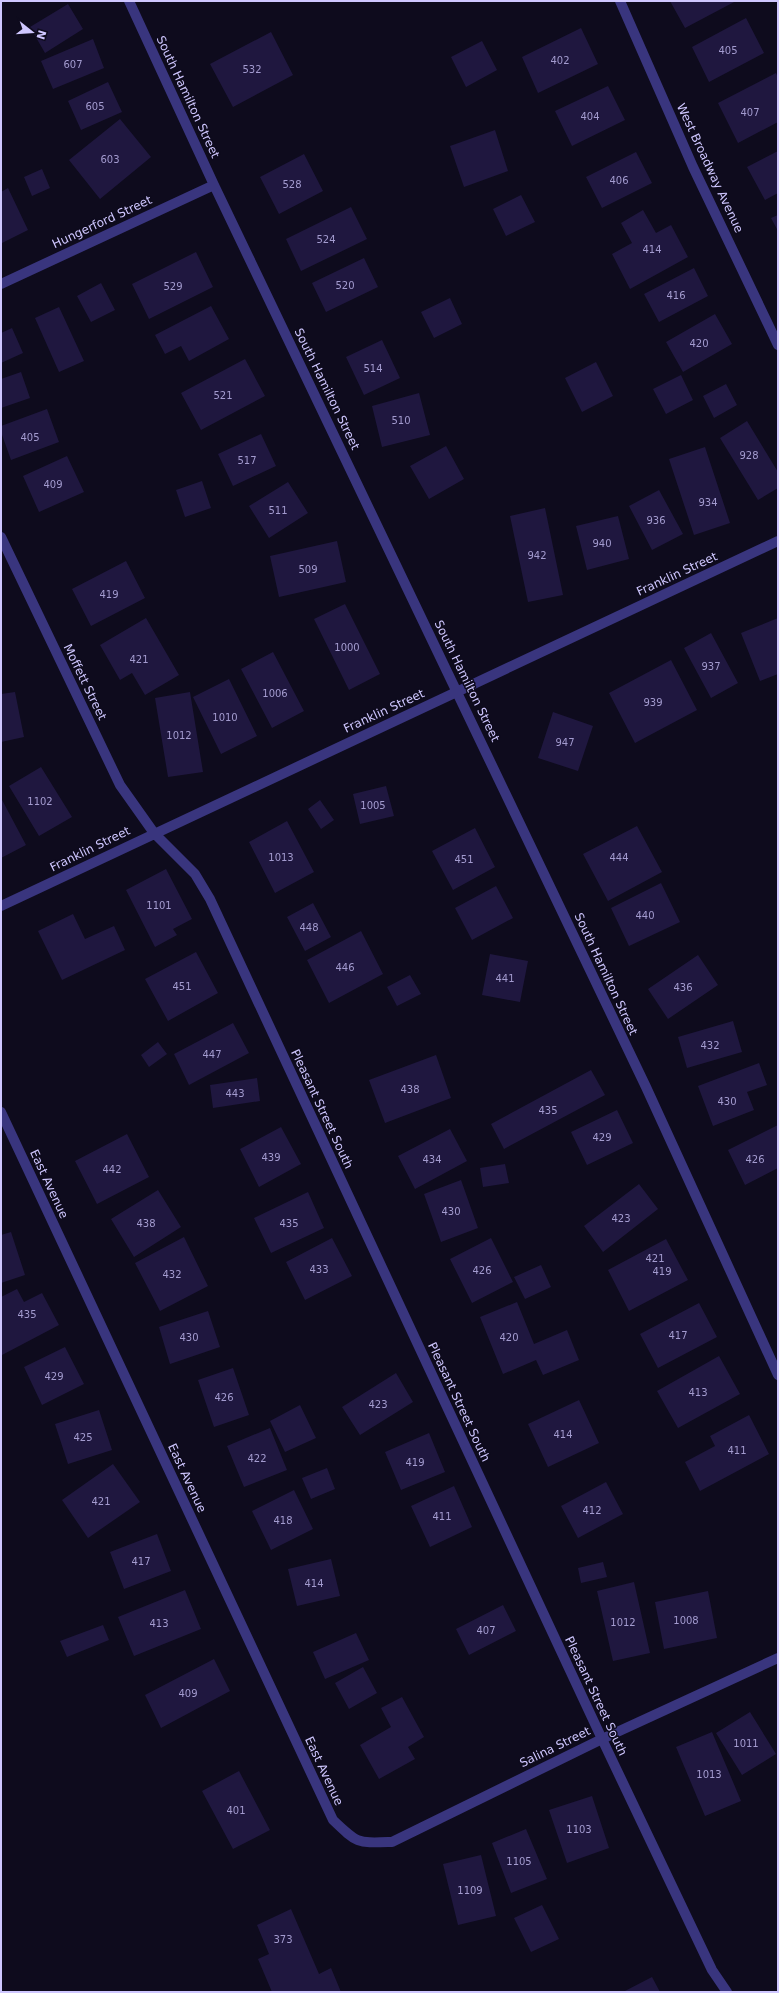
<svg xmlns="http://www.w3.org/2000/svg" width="779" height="1993" font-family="'DejaVu Sans',sans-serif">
<rect width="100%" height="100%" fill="#0e0b1d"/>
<path fill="#1f173f" d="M670 1H736L685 28Z
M68 4 83 29 45 53 30 27Z
M746 18 764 53 709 82 692 47Z
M581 28 598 64 538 93 522 57Z
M271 32 293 75 233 107 210 64Z
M93 39 104 68 53 89 41 61Z
M482 41 497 70 466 87 451 57Z
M776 73 778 78V122L738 143 718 103Z
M108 82 122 112 81 130 68 101Z
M608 86 625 120 572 146 555 111Z
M120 119 151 157 100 199 69 160Z
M495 130 508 171 464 187 450 146Z
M778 151V193L765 200 747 167Z
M636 152 652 183 602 208 586 177Z
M304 154 323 191 279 214 260 177Z
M42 169 50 188 32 196 24 177Z
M8 188 28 230 2 243 1 240V192Z
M521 195 535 222 506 236 493 209Z
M351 207 367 239 301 271 286 239Z
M643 210 656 233 671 225 688 257 630 289 612 254 632 243 621 223Z
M778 215V231L771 218Z
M196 252 213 287 149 319 132 284Z
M364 258 378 287 326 312 312 283Z
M694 268 708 296 659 322 644 294Z
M101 283 115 310 91 322 77 296Z
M450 298 462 324 434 338 421 312Z
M211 306 229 339 189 361 181 346 165 354 155 335Z
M59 307 84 361 59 372 35 318Z
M715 314 732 344 683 372 666 342Z
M12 328 23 353 1 363V333Z
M382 340 400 378 364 395 346 357Z
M245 359 265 396 201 430 181 393Z
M596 362 613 396 582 412 565 378Z
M21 372 30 398 1 408V379Z
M681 375 693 400 666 414 653 389Z
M726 384 737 405 714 418 703 396Z
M419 393 430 435 382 447 372 406Z
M47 409 59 442 11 460 1 432V426Z
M747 421 778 472V488L758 500 720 438Z
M261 434 276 466 233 486 218 454Z
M446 446 464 479 429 499 410 466Z
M705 447 730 523 694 535 669 459Z
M67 456 84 492 39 512 23 476Z
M202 481 211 508 185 517 176 490Z
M288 482 308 513 269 538 249 506Z
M659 490 683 534 652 550 629 506Z
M545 508 563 595 528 602 510 516Z
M618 516 629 559 587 570 576 526Z
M337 541 346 582 279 597 270 556Z
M126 561 145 598 91 626 72 589Z
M345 604 380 674 349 690 314 619Z
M146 618 179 675 145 695 132 673 120 680 100 645Z
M778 618V674L760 681 741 633Z
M711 633 738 683 711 698 684 648Z
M273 652 304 711 272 728 241 669Z
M671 660 697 710 635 743 609 693Z
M229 679 257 736 221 754 193 697Z
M15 692 24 737 1 742V694Z
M190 692 203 772 168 777 155 698Z
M553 712 593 726 578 771 538 758Z
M41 767 72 817 39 836 9 786Z
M386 786 394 816 360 824 353 794Z
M1 798 26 845 1 858Z
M320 800 334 820 321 829 308 809Z
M287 821 314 872 275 893 249 842Z
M637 826 662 872 608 901 583 854Z
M475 828 495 867 453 890 432 851Z
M166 869 192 919 173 929 177 935 155 947 126 890Z
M661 883 680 922 629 946 611 908Z
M496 886 513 918 472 940 455 908Z
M313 903 331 937 305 951 287 917Z
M73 914 85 939 114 926 125 950 62 980 38 931Z
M361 931 383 974 329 1003 307 960Z
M196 952 218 993 168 1021 145 979Z
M490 954 528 961 520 1002 482 995Z
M698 955 718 985 668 1019 648 989Z
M410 975 421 994 397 1006 387 987Z
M733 1021 742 1052 687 1068 678 1037Z
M233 1023 249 1053 189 1085 174 1054Z
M158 1042 167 1054 149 1067 141 1055Z
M436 1055 451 1098 385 1123 369 1080Z
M759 1063 767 1085 747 1092 754 1110 713 1126 698 1086Z
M591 1070 605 1095 504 1149 491 1124Z
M257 1078 260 1101 213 1108 210 1085Z
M617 1110 633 1143 587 1165 571 1132Z
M778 1125V1168L745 1185 728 1150Z
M281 1127 301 1164 259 1187 240 1149Z
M450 1129 467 1161 415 1189 398 1156Z
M127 1134 149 1177 97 1204 75 1161Z
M505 1164 509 1183 483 1187 480 1168Z
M461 1180 478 1228 441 1242 424 1194Z
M639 1184 658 1209 603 1252 584 1226Z
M158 1190 181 1227 134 1257 111 1219Z
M308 1192 324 1228 271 1253 254 1218Z
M11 1232 25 1275 1 1283V1235Z
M184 1237 208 1286 160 1311 135 1263Z
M332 1238 352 1276 305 1300 286 1262Z
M491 1238 513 1282 472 1303 450 1259Z
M666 1239 688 1280 629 1311 608 1270Z
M541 1265 551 1287 525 1299 514 1277Z
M17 1289 24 1302 42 1293 59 1325 2 1355 1 1297Z
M517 1302 534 1344 567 1330 579 1360 543 1375 536 1360 503 1374 480 1317Z
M699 1303 717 1337 658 1368 640 1334Z
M208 1311 220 1347 170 1364 159 1327Z
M65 1347 84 1384 42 1405 24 1367Z
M719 1356 740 1394 678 1428 657 1391Z
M233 1368 249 1415 214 1427 198 1380Z
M396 1373 413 1402 360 1435 342 1407Z
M579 1400 599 1443 548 1467 528 1424Z
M300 1405 316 1438 285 1452 270 1421Z
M99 1410 112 1450 68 1464 55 1424Z
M749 1415 769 1454 700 1491 685 1462 715 1446 710 1436Z
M270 1428 287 1470 244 1487 227 1446Z
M429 1433 445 1472 401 1490 385 1452Z
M113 1464 140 1502 88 1538 62 1500Z
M327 1468 335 1489 311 1499 302 1478Z
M606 1482 623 1514 578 1538 561 1506Z
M454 1486 472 1527 430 1547 411 1506Z
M294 1490 313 1529 271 1550 252 1511Z
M157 1534 171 1571 124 1589 110 1552Z
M331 1559 340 1596 297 1606 288 1569Z
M603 1562 607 1577 581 1583 578 1568Z
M634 1582 650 1653 613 1661 597 1591Z
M185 1590 201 1629 134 1656 118 1617Z
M708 1591 717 1638 664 1649 655 1602Z
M503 1605 516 1631 469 1655 456 1629Z
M103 1625 109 1640 67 1657 60 1641Z
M356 1633 369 1660 325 1679 313 1652Z
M214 1659 230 1691 161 1728 145 1695Z
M363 1667 377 1693 349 1709 335 1683Z
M402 1697 424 1737 408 1747 415 1759 379 1779 360 1745 391 1727 381 1708Z
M750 1712 776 1754 742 1775 716 1733Z
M712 1732 741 1801 705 1816 676 1747Z
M239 1771 270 1830 233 1849 202 1791Z
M592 1796 609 1848 567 1863 549 1810Z
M526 1829 547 1879 511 1893 492 1843Z
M481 1855 496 1916 458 1925 443 1864Z
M542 1905 559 1939 531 1952 514 1918Z
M291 1909 319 1974 331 1968 341 1992H272L258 1959 269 1954 257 1925Z
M652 1977 660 1992H623Z"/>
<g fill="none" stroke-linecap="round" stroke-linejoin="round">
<path stroke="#39357e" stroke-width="10" d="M129 1 214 185 646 1087 778 1375
M620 1 693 167 778 345
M1 284 214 185
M1 537 120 785 154 833 195 874 210 899 602 1739 712 1970 727 1992
M1 906 778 541
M1 1112 333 1820C358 1844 357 1843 392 1842L602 1739 778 1658"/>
</g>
<g text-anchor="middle" stroke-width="3" stroke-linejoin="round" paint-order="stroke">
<g font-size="10" fill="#a39bcf">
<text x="728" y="54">405</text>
<text x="560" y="64">402</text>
<text x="73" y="68">607</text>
<text x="252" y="73">532</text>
<text x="95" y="110">605</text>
<text x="750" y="116">407</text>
<text x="590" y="120">404</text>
<text x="110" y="163">603</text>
<text x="619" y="184">406</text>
<text x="292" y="188">528</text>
<text x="326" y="243">524</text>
<text x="652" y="253">414</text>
<text x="345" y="289">520</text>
<text x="173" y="290">529</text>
<text x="676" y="299">416</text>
<text x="699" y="347">420</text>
<text x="373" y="372">514</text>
<text x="223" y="399">521</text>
<text x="401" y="424">510</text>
<text x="30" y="441">405</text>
<text x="749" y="459">928</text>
<text x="247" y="464">517</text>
<text x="53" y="488">409</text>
<text x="708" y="506">934</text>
<text x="278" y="514">511</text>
<text x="656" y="524">936</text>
<text x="602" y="547">940</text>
<text x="537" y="559">942</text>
<text x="308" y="573">509</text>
<text x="109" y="598">419</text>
<text x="347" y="651">1000</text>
<text x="139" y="663">421</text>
<text x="711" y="670">937</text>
<text x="275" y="697">1006</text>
<text x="653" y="706">939</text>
<text x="225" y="721">1010</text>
<text x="179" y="739">1012</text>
<text x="565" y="746">947</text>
<text x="40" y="805">1102</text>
<text x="373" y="809">1005</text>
<text x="281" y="861">1013</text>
<text x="619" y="861">444</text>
<text x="464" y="863">451</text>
<text x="159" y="909">1101</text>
<text x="645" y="919">440</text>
<text x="309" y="931">448</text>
<text x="345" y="971">446</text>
<text x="505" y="982">441</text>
<text x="182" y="990">451</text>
<text x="683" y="991">436</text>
<text x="710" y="1049">432</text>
<text x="212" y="1058">447</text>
<text x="410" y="1093">438</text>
<text x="235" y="1097">443</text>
<text x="727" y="1105">430</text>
<text x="548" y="1114">435</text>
<text x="602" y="1141">429</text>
<text x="271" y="1161">439</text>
<text x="432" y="1163">434</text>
<text x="755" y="1163">426</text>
<text x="112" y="1173">442</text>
<text x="451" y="1215">430</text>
<text x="621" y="1222">423</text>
<text x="146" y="1227">438</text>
<text x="289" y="1227">435</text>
<text x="655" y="1262">421</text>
<text x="319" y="1273">433</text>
<text x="482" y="1274">426</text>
<text x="662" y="1275">419</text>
<text x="172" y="1278">432</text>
<text x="27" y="1318">435</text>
<text x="678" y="1339">417</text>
<text x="189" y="1341">430</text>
<text x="509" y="1341">420</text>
<text x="54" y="1380">429</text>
<text x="698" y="1396">413</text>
<text x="224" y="1401">426</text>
<text x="378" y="1408">423</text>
<text x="563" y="1438">414</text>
<text x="83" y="1441">425</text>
<text x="737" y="1454">411</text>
<text x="257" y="1462">422</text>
<text x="415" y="1466">419</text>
<text x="101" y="1505">421</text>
<text x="592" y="1514">412</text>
<text x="442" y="1520">411</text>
<text x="283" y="1524">418</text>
<text x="141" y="1565">417</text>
<text x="314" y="1587">414</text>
<text x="686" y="1624">1008</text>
<text x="623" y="1626">1012</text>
<text x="159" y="1627">413</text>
<text x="486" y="1634">407</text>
<text x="188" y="1697">409</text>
<text x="746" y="1747">1011</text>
<text x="709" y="1778">1013</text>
<text x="236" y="1814">401</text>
<text x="579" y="1833">1103</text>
<text x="519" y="1865">1105</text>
<text x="470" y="1894">1109</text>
<text x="283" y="1943">373</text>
</g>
<g font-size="12" fill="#cfc7ff" stroke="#0e0b1d">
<text transform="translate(188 97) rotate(65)" y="4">South Hamilton Street</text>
<text transform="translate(710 168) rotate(65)" y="4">West Broadway Avenue</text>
<text transform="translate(102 222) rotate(-25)" y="4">Hungerford Street</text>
<text transform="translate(327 389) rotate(64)" y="4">South Hamilton Street</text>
<text transform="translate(677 574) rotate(-25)" y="4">Franklin Street</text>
<text transform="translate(467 681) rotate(64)" y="4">South Hamilton Street</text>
<text transform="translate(85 682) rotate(64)" y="4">Moffett Street</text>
<text transform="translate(384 711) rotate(-25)" y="4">Franklin Street</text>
<text transform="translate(90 849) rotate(-26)" y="4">Franklin Street</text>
<text transform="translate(606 974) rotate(65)" y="4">South Hamilton Street</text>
<text transform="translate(322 1109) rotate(65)" y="4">Pleasant Street South</text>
<text transform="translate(49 1184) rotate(65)" y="4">East Avenue</text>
<text transform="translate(459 1402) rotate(65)" y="4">Pleasant Street South</text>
<text transform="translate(187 1478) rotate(65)" y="4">East Avenue</text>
<text transform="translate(596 1696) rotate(65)" y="4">Pleasant Street South</text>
<text transform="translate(555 1747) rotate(-26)" y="4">Salina Street</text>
<text transform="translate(324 1771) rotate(65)" y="4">East Avenue</text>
</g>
</g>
<rect width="779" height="1993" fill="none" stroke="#cfc7ff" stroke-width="4"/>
<g transform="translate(32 32) rotate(107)" stroke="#0e0b1d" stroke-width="3" paint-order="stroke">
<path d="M0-3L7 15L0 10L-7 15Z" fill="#cfc7ff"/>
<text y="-6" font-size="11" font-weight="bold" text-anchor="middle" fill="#cfc7ff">N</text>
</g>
</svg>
